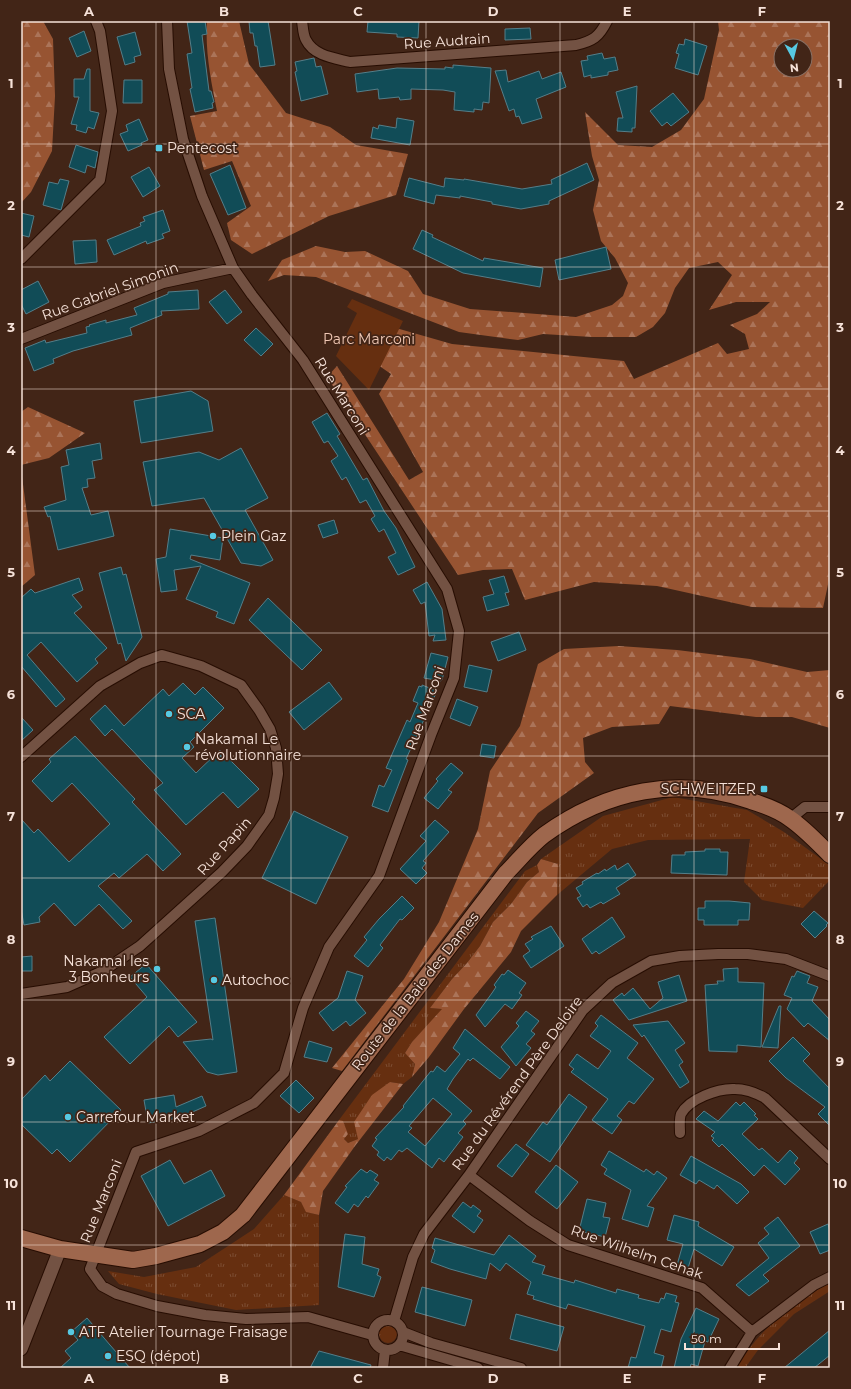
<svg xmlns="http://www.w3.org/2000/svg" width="851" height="1389" font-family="Montserrat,sans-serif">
<defs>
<pattern id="grass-tufts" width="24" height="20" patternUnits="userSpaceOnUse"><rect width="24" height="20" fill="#662f10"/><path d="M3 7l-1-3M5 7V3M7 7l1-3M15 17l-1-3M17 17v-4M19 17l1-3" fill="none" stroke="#7c4d32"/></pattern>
<pattern id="forest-firs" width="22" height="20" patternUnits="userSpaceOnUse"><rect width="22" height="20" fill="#975432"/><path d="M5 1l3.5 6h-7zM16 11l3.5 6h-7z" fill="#ab7459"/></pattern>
</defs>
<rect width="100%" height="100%" fill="#422517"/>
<path fill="url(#grass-tufts)" d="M673 797 747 810 784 832 828 864 830 868V880L803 908 762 900 744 882 750 839 648 840 612 849 557 895 558 864 541 859 603 816Z
M537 865 539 872 527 882 511 904 493 922 480 946 467 963 452 979 430 1008 443 1009 412 1042 405 1053 415 1064 412 1077 403 1084 390 1082 358 1139 348 1143 344 1139 348 1134 343 1122 339 1120 525 871Z
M284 1195 301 1202 307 1212 319 1215V1305L236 1310 157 1294 119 1284 108 1271 144 1277 196 1267 254 1229Z
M830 1283V1291L794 1314 758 1350 745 1368H736C760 1329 790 1304 830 1283Z
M379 1334a9 9 0 1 1 18 0a9 9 0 1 1-18 0Z"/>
<path fill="url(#forest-firs)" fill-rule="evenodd" d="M21 21H43L53 39 55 96 52 151 31 192 21 203Z
M207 21H239L249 64 286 113 330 127 356 145 408 154 396 195 329 216 252 254 231 240 227 223 251 206 232 161 204 170 190 116 217 111C211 81 205 52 207 21Z
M718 21H830V575L823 608 752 607 657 586 594 582 525 600 512 569 483 570 458 575 327 377 337 366 409 480 423 472 379 394 391 374 375 363 389 326 452 344 624 361 634 379 718 343 727 354 749 349 745 334 730 325 757 314 770 302H736L709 310 732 275 718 262 689 268 675 288 665 313 653 327 636 337H592L543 334 518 340 459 332 316 277 284 275 268 281 282 260 316 246 345 252 365 251 408 271 423 294 470 309 576 317 612 305 623 296 628 283 615 258 601 241 593 210 599 180 592 156 585 112 618 145 652 147 681 130 704 99 719 30ZM781 46H805V70H781Z
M28 407 85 433 49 458 21 465V412Z
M21 469 35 575 21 587Z
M619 646 677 650 750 659 807 672 830 670V728L792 717H756L670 706 659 724 612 727 583 738 585 762 594 773 538 813 342 1071 332 1068 404 979 439 922 478 829 490 771 520 726 538 664 564 649Z
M541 859 558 864 557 895 521 931 511 952 464 1009 429 1057 412 1077 415 1064 405 1053 412 1042 442 1009 430 1008 452 979 467 963 480 946 493 922 511 904 527 882 539 872 537 865Z
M390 1082 403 1084 355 1146 323 1191 319 1215 306 1212 301 1202 284 1195 339 1120 343 1121 348 1134 344 1139 348 1143 358 1139 354 1122 372 1095Z"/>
<path fill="#662f10" d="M352 299 403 321 369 390 336 356 357 313 347 307Z"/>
<path fill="#114c57" stroke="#547e89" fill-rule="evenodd" d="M187 21H205L207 34 202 35 209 91H211L214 102 212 103 213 108 195 112 190 89 192 88 187 54 192 53Z
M249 21H268L275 65 260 67 257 46H255L253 33H250Z
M368 21H419L418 38 397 37V34L367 32Z
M530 28 531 39 505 40V29Z
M84 31 91 51 77 57 69 38Z
M135 32 141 55 134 57 135 62 125 65 117 37Z
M685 39 707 46 698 75 675 68 679 54 676 53 679 44 684 45Z
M602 53 604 59 615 57 618 70 608 72V75L591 78V75L584 77 581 61 588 60 587 56Z
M314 58 316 67 321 66 328 94 301 101 295 72 297 71 295 62Z
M453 65 491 68 489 103 483 102 482 110 474 109V112L454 110 455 92 443 90 411 89V99L400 100 399 97 379 99 378 89 357 92 355 74 397 68 445 69V67L453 68Z
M87 69H90V111L99 113 94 129 88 127 86 133 76 130 77 125 71 124 79 97H74V79H84Z
M506 70 508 82 539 71 542 79 561 72 566 87 536 99 542 118 522 124 519 116 516 117 514 109 509 111 495 71Z
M124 80H142V103H123Z
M637 86 635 128H632V132L617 131 618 118H623L616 92Z
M673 93 689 112 671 126 667 122 662 126 650 111Z
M397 118 414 121 410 145 371 138 373 127 378 129 379 125 396 128Z
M139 119 148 140 141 143 142 145 128 151 120 134 128 131 126 125Z
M76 145 98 152 95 168 87 165 85 173 69 167Z
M587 163 594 180 549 201V204L521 209 492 204V202L460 196V198L436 195 434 204 404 196 409 178 444 187 445 178 464 180V179L522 189 552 184 551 180Z
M230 165 246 208 228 215 210 174Z
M149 167 160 186 143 197 131 177Z
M60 179 69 181 61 210 43 205 49 182 58 184Z
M163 210 170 231 162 234 164 238 147 244 146 241 114 255 107 240 141 226 140 223 145 221 143 217Z
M21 213 34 216 29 237 21 235Z
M422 230 433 235 432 237 483 261 484 258 543 268 540 287 463 273 413 249Z
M96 240 97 262 75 264 73 241Z
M606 247 611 269 559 280 555 260Z
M38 281 49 302 26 314 21 304V290Z
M198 290 199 309 161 311 162 315 130 328 132 335 73 351 53 359 54 363 34 371 25 348 45 340 46 343 87 333 86 327 90 326 89 325 106 320V323L137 315 134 308 168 294V292Z
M225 290 242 312 227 324 209 302Z
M256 328 273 344 261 356 244 340Z
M191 391 208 401 213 431 141 443 134 401Z
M327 413 340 434 337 436 363 480 367 478 384 511 396 528 415 567 398 575 388 557 396 553 384 529 379 532 371 519 375 516 366 500 360 503 346 477 342 480 331 461 338 456 328 441 324 443 312 422Z
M100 443 102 459 92 461 95 478 87 479 88 487 82 488 91 515 108 511 114 536 58 550 50 516 48 517 44 507 66 500 61 467 69 465 66 450Z
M241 448 268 498 245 510 273 560 261 566 241 563 204 498 152 506 143 462 199 452 219 460Z
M334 520 338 533 323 538 318 525Z
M170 529 223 538 220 560 191 555 190 559 250 583 234 624 216 617 218 612 186 599 201 566 174 570 177 590 161 592 156 559 166 557Z
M121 567 123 575 126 574 142 637 126 661 121 643 118 644 99 573Z
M504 576 509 592 505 593 509 605 487 611 483 597 494 594 489 580Z
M79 578 83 590 72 595 82 607 74 613 107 648 95 659 98 663 77 682 41 642 27 655 65 699 56 707 21 666V598L31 589 35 593Z
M427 582 442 609 446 640 433 641 435 635 429 636 425 602 421 604 413 590Z
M268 598 322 650 302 670 249 620Z
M519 632 526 650 498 661 491 642Z
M431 653 448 657 442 680 441 681 424 678Z
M469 665 492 670 487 692 464 687Z
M329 682 342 699 304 730 289 712Z
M183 683 195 695 203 687 224 708 190 742 194 747 182 758 196 773 220 750 259 789 238 808 223 792 186 825 154 790 163 783 112 729 105 736 90 719 105 705 124 726 163 689 169 696Z
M422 685 437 691 406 759 408 760 388 812 372 806 379 785 384 787 392 770 386 768 407 720 410 722 418 703 413 701 419 686 422 687Z
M457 699 478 707 470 726 450 718Z
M21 717 33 730 21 741Z
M75 736 135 799 132 802 181 854 163 871 147 854 119 878 114 873 98 886 132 921 123 929 99 904 75 926 54 903 39 917 40 922 24 925 21 909V819L34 833 38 829 69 862 110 824 72 783 52 802 32 781 51 762 49 759Z
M482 744 496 746 494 758 480 756Z
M451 763 463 773 448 790 452 792 438 809 424 798 438 781 436 779Z
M294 811 348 837 316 904 262 878Z
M435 820 449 832 423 861 426 863 422 868 427 873 416 884 400 869 426 841 420 836Z
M705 849H720V852H728L727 875 671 873 672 855H685V852L705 851Z
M628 863 636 875 616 888 620 894 603 904 601 902 590 908 587 904 583 907 577 898 581 896 576 888 583 884 582 882 597 873 598 874 605 869 606 871 615 865 617 870Z
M402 896 414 908 402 920 400 919 380 945 383 948 368 967 354 956 367 940 364 937 379 919Z
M705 901H729L750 903 749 920H738V925H704V920H698V908H705Z
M814 911 828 923 826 925 827 926 815 938 801 924Z
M612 917 625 937 599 954 596 951 592 954 582 939Z
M215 918 237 1072 218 1075 207 1072 183 1042 211 1039 213 1040 195 921Z
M551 926 564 946 531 968 523 956 530 951 525 944 533 939 531 937Z
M32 956V971H21V957Z
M146 964 197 1022 178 1037 169 1026 130 1064 104 1037 147 997 130 977Z
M738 968V982L764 983 761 1047 737 1045V1052L709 1051 705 985 718 984 717 981H724L723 969Z
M508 970 526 983 519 993 522 995 512 1009 505 1004 485 1027 476 1015 492 993 496 987 494 985 502 974 504 975Z
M347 971 363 976 355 1000 366 1013 350 1026 346 1021 333 1031 319 1013 338 998Z
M797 971 810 976 807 983 818 987 812 1001 830 1020V1041L808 1023 804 1027 787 1009 792 998 784 995 792 976 794 977Z
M679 975 687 1001 629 1020 613 1000 622 993 624 996 633 988 650 1009 663 998 658 982Z
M779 1006H781L778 1048 762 1047Z
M526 1011 539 1021 531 1031 535 1034 526 1044 531 1048 516 1066 501 1047 519 1026 516 1023Z
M601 1015 638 1043 627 1058 654 1079 634 1104 629 1101 617 1116 622 1120 612 1134 592 1120 608 1099 571 1072 574 1069 569 1065 577 1054 598 1069 611 1051 590 1036 598 1026 595 1023Z
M668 1021 685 1043 675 1050 683 1062 679 1065 689 1082 680 1088 644 1035 642 1037 633 1025Z
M465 1029 510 1067 500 1079 473 1058 470 1061 468 1059 453 1079 447 1089 472 1111 463 1121 466 1124 458 1133 463 1137 444 1162 439 1158 432 1168 407 1148 402 1152 399 1150 391 1160 387 1157 384 1161 377 1155 379 1152 372 1146 377 1139 375 1138 404 1107 403 1106 431 1071 433 1072 437 1066 445 1072 460 1054 453 1048ZM433 1098 452 1114 425 1146 408 1132 412 1128 409 1126Z
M793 1037 810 1054 803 1061 830 1089V1126L818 1114 825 1107 786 1078 769 1061Z
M309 1041 332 1048 327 1062 304 1057Z
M70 1061 121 1110 70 1162 57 1149 52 1154 21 1124V1100L45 1075 50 1081Z
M296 1080 314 1098 299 1113 280 1096Z
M569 1094 587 1107 550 1162 526 1145 543 1122 547 1125Z
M174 1095 176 1107 202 1096 206 1106 179 1118 148 1123 144 1100Z
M736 1102 740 1106 744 1102 756 1114 754 1115 758 1119 742 1134 759 1150 762 1148 778 1163 790 1150 798 1158 794 1163 800 1169 785 1185 764 1165 754 1176 722 1144 719 1147 712 1140 714 1138 711 1136 715 1132 696 1119 704 1111 718 1121Z
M516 1144 529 1154 512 1177 497 1166Z
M609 1151 644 1172 646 1169 654 1175 657 1171 667 1178 647 1206 654 1208 648 1227 622 1219 631 1190 604 1174 607 1169 601 1165Z
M691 1156 741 1184 749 1192 737 1204 717 1185 714 1189 699 1180 696 1184 680 1175Z
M170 1160 184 1184 211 1170 225 1196 168 1226 141 1176Z
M556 1165 578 1182 557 1209 535 1192Z
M361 1169 367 1173 370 1170 378 1175 374 1180 379 1183 368 1198 366 1196 358 1207 354 1204 348 1213 335 1203 347 1187 345 1186Z
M587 1199 606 1203 603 1217 610 1218 605 1237 579 1231Z
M463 1202 471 1208 473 1205 481 1211 477 1216 483 1220 474 1233 452 1216Z
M674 1215 699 1222 698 1226 734 1247 722 1266 694 1249 688 1268 677 1265 683 1244 667 1240Z
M778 1217 800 1246 763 1275 769 1281 749 1296 736 1285 769 1258 758 1243 769 1234 764 1228Z
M828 1224 830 1231V1250L820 1254 810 1232Z
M345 1234 365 1237 362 1264 379 1269 377 1275 381 1277 374 1297 338 1287Z
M509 1235 536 1256 532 1262 545 1266 542 1274 574 1283 575 1280 616 1293 617 1289 639 1295 638 1298 659 1303 661 1298 664 1299 666 1293 677 1296 675 1302 679 1303 671 1332 661 1329 654 1353 664 1356 661 1368H628L631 1357 636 1358 645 1326 568 1304 566 1309 533 1299 534 1296 527 1294 531 1282 506 1263 500 1271 490 1263 486 1279 450 1269 431 1262 435 1250 432 1248 435 1238 494 1255Z
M422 1287 472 1300 465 1326 415 1312Z
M696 1308 719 1319 708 1342 705 1341 698 1366 691 1364 690 1368H674L681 1339Z
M516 1314 564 1327 557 1351 510 1339Z
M87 1318 110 1345 130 1368H60L71 1358 65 1351 78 1340 71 1332Z
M830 1330V1355L814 1368H784Z
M319 1351 371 1365 370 1368H310Z"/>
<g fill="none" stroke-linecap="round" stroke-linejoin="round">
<g stroke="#270d02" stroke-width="12">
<path id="minor" d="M167 21 169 69 183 139 202 196 233 268 252 295 303 360 447 589 459 631 454 678 431 735 379 876 329 947 303 1008 284 1073 254 1103 199 1131 136 1152 90 1269 102 1286 117 1294 157 1306 205 1315 246 1319 308 1317 372 1335
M302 21C303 27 303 35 306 40 314 56 334 58 350 62L576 45C593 41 599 37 607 21
M21 259 100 180 112 111 100 31 96 21
M21 339 163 283 233 268
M21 757 100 686 140 663 162 655 201 666 241 685 259 710 270 729 276 748 278 774 274 798 269 815 247 846 222 872 140 946 103 971 67 987 21 994
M790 819 805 807H830
M680 1133C680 1127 679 1119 681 1114 689 1099 718 1088 735 1089 745 1089 756 1093 765 1098L830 1159
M469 1175 530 1221 568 1245 702 1288 752 1332
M373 1335a15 15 0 1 1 30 0a15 15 0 1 1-30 0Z
M394 1321 413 1257 424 1234 469 1175 583 1010 612 983 651 961 680 956 718 954H748L786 959 830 976
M403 1332 431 1343 521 1368
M399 1345 478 1368
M383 1368 385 1350
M730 1368 752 1332 814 1285 830 1277"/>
</g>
<g stroke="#270d02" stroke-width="15">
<path id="tertiary" d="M21 1349 60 1249"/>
</g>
<g stroke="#270d02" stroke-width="18">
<path id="primary" d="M21 1238 60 1249 133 1260 156 1256 200 1244 223 1232 243 1215 506 873C518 861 530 846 544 835 606 790 679 775 751 801 764 805 778 810 789 818 804 828 817 842 830 855"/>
</g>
<use href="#minor" stroke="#735243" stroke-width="10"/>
<use href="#tertiary" stroke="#735243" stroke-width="13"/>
<use href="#primary" stroke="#9e674d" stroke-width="16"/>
</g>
<path fill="none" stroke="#f6e2d9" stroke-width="1" stroke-opacity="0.55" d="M156 21V1368M291 21V1368M426 21V1368M560 21V1368M694 21V1368M21 144H830M21 267H830M21 389H830M21 511H830M21 633H830M21 756H830M21 878H830M21 1000H830M21 1122H830M21 1245H830"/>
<g fill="#57c9e2" stroke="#422517" stroke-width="1.5">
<rect x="155" y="144" width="8" height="8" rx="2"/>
<circle cx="213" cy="536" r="4"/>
<circle cx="169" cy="714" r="4"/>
<circle cx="187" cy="747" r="4"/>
<rect x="760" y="785" width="8" height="8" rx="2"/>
<circle cx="157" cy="969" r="4"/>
<circle cx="214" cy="980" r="4"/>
<circle cx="68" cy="1117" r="4"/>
<circle cx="71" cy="1332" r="4"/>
<circle cx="108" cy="1356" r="4"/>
</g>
<g text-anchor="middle" stroke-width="3.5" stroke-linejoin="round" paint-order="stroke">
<g font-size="14" fill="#f6e2d9" stroke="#422517">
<text transform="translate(447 41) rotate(-4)" y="5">Rue Audrain</text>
<text transform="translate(110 291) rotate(-20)" y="5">Rue Gabriel Simonin</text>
<text transform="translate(342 396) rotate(58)" y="5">Rue Marconi</text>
<text transform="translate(425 708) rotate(-70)" y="5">Rue Marconi</text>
<text transform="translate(224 846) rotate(-48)" y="5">Rue Papin</text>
<text transform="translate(415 991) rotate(-52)" y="5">Route de la Baie des Dames</text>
<text transform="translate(517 1083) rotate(-54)" y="5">Rue du Révérend Père Deloire</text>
<text transform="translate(101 1201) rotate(-68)" y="5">Rue Marconi</text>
<text transform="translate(637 1252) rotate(19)" y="5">Rue Wilhelm Cehak</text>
</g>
<g font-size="14" fill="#f6e2d9" stroke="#422517" text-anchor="start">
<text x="167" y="153">Pentecost</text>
<text x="221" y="541">Plein Gaz</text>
<text x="177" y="719">SCA</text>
<text x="195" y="744">Nakamal Le<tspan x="195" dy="16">révolutionnaire</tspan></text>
<text x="756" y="794" text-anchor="end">SCHWEITZER</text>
<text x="149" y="966" text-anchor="end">Nakamal les<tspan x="149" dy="16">3 Bonheurs</tspan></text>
<text x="222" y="985">Autochoc</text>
<text x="76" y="1122">Carrefour Market</text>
<text x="79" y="1337">ATF Atelier Tournage Fraisage</text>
<text x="116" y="1361">ESQ (dépot)</text>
</g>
<g font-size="14" fill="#f1c9b6" stroke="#422517">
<text x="369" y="344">Parc Marconi</text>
</g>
</g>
<rect width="851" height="1389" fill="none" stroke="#422517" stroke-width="44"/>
<g transform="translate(793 58) rotate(173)"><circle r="19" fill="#422517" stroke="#8a7165"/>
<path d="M0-3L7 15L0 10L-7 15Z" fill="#57c9e2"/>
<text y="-6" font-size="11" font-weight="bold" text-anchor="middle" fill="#f6e2d9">N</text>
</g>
<path d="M685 1343v6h94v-6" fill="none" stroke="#f6e2d9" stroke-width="2"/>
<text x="691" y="1343" font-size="12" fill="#f6e2d9" stroke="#422517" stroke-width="3" paint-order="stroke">50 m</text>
<rect x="22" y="22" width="807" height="1345" fill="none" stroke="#f6e2d9" stroke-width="1.5"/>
<g font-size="13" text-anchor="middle" font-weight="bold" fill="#f6e2d9">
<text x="89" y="16">A</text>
<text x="224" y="16">B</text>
<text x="358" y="16">C</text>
<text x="493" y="16">D</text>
<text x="627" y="16">E</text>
<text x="762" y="16">F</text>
<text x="11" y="88">1</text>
<text x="840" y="88">1</text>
<text x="11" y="210">2</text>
<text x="840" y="210">2</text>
<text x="11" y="332">3</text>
<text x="840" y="332">3</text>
<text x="11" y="455">4</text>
<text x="840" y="455">4</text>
<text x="11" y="577">5</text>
<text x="840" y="577">5</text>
<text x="11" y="699">6</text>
<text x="840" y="699">6</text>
<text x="11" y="821">7</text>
<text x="840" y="821">7</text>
<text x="11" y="944">8</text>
<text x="840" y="944">8</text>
<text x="11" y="1066">9</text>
<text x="840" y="1066">9</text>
<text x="11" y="1188">10</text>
<text x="840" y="1188">10</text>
<text x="11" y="1310">11</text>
<text x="840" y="1310">11</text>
<text x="89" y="1383">A</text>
<text x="224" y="1383">B</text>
<text x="358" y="1383">C</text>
<text x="493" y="1383">D</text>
<text x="627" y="1383">E</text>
<text x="762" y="1383">F</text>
</g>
</svg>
